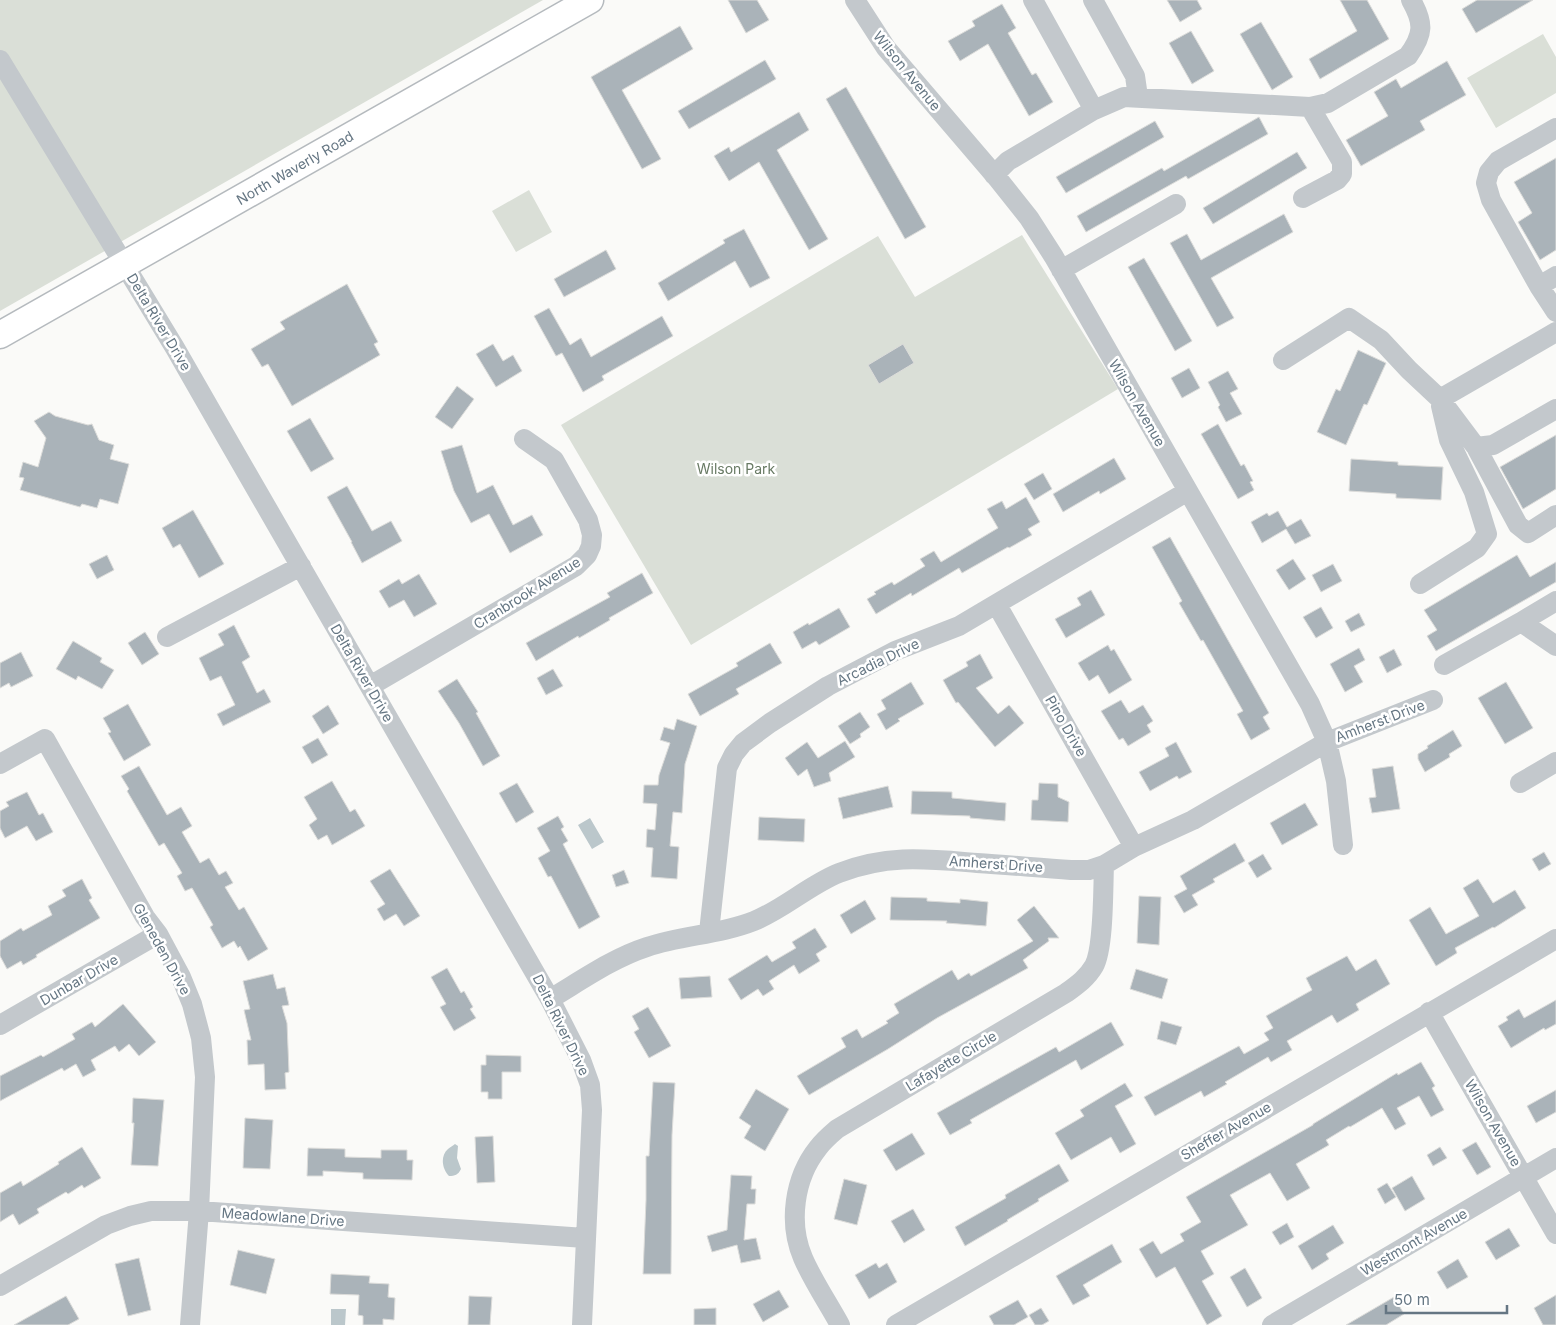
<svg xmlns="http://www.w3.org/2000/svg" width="1556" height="1325" font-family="Inter,sans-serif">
<rect width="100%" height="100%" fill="#fafaf8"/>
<path fill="#dadfd7" d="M0 0H543L0 311Z
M1543 34 1556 57V93L1496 128 1467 78Z
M529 190 552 232 516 252 492 211Z
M1022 235 1118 389 691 645 561 425 878 236 915 297Z"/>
<path fill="#bbc7cb" d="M590 818 604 842 592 849 578 825Z
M455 1144 458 1146 457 1158 461 1169C458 1175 455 1176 449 1176 442 1169 440 1156 448 1149 450 1147 453 1146 455 1144Z
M331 1309H346L345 1325H331Z"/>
<path fill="#aab3b9" stroke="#dcdcda" d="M728 0H757L769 20 746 33Z
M1167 0H1197L1202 9 1180 22Z
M1340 0H1367L1389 39 1320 79 1309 59 1357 31Z
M1477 0H1533L1476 33 1462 9Z
M1002 4 1016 28 1008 33 1032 75 1036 73 1053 102 1029 116 988 44 960 61 948 41 975 26 972 21Z
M1261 22 1293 77 1272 90 1240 34Z
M680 26 693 49 622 90 661 159 642 169 591 77Z
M1191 31 1214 71 1192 84 1169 43Z
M765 60 776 79 689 129 678 111Z
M1447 61 1466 95 1420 121 1425 130 1361 166 1346 140 1388 116 1374 92 1396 79 1401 88Z
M846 87 926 227 905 239 826 99Z
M799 112 809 130 777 150 828 239 809 250 759 162 729 181 714 156 729 147 731 152Z
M1259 117 1268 134 1188 179 1186 176 1086 232 1077 216 1162 168 1164 171Z
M1155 121 1164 137 1066 193 1056 177Z
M1297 152 1307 168 1213 224 1203 208Z
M1556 158V250L1540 260 1518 222 1532 213 1514 182Z
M1284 214 1293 232 1211 278 1234 318 1217 327 1170 243 1187 234 1201 260Z
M744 229 770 278 750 288 735 261 668 301 658 283 725 243 723 240Z
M606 250 616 269 564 297 554 279Z
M1144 258 1192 341 1175 351 1128 267Z
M347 284 378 342 374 344 380 355 292 406 268 364 262 367 251 349 285 329 280 322Z
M549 308 570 345 581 338 591 357 662 316 673 336 602 376 604 380 583 392 562 353 556 356 534 316Z
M493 344 503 361 513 355 522 371 496 387 476 354Z
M903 344 914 363 879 384 868 365Z
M1358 350 1386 363 1367 405 1364 404 1346 445 1317 432 1336 389 1340 391Z
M1189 368 1200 388 1182 398 1171 378Z
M1228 371 1238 389 1230 393 1242 414 1226 422 1218 407 1220 405 1208 382Z
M457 386 474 399 452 429 435 417Z
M49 412 55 416 88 425 92 424 99 440 114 445 110 459 129 464 118 504 100 499 97 508 82 504 80 507 20 490 24 478 19 477 23 462 38 467 46 438 34 421Z
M310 418 334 459 311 472 287 431Z
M1218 424 1241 466 1244 464 1253 481 1250 482 1254 490 1238 499 1201 434Z
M1556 435V489L1523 509 1500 467Z
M462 445 477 493 493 485 513 525 532 515 543 535 510 553 489 514 471 523 454 491 441 451Z
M1114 458 1126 479 1100 494 1099 491 1063 512 1053 494Z
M1351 459 1398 462V465L1443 467 1441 500 1396 498V494L1349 491Z
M1043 473 1052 489 1034 500 1024 484Z
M347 486 372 531 391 521 402 541 362 563 351 542H352L327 497Z
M1026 497 1040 522 1028 529 1032 535 1009 548 1008 547 962 573 959 568 912 596 911 593 876 614 867 599 876 594 874 592 892 582 894 585 925 566 920 559 934 551 941 562 998 528 987 509 1002 501 1006 509Z
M193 510 224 564 199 578 180 544 173 548 162 528Z
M1278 511 1287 527 1301 519 1311 536 1295 544 1286 529 1262 543 1251 522 1267 513 1269 516Z
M1170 537 1269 713 1263 717 1270 729 1251 740 1237 714 1243 711 1203 640 1201 641 1179 603 1182 601 1152 547Z
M107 555 114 570 97 579 89 564Z
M1517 555 1530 577 1556 562V582L1436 651 1427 636 1437 630 1424 610Z
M1293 559 1306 579 1289 590 1276 570Z
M1333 564 1342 581 1321 592 1312 575Z
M642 573 653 593 609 618 610 620 579 638 578 636 536 661 526 643 610 597 607 593Z
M419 574 437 604 414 617 404 600 389 608 379 591 399 579 402 584Z
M1091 590 1105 615 1066 638 1055 619 1081 605 1077 598Z
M1321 607 1333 628 1316 638 1303 617Z
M839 608 850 627 819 645 816 641 802 649 793 632 808 623 809 625Z
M1359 613 1365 625 1351 632 1345 621Z
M234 625 250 657 242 662 257 693 264 689 271 702 223 726 217 714 235 705 221 676 210 681 199 658 224 645 218 634Z
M145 632 159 654 142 665 128 643Z
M73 641 102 658 100 662 114 670 102 689 78 676 76 680 56 669Z
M770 643 782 663 736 689 739 694 700 716 688 694 738 666 736 663Z
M1108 645 1111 651 1114 649 1132 680 1109 694 1098 675 1089 681 1078 663Z
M1359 648 1365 660 1354 666 1363 682 1345 692 1330 664Z
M1394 649 1402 665 1387 673 1379 657Z
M21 652 33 676 11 687 9 683 0 688V663Z
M980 654 993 678 976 688 998 714 1009 705 1024 723 995 747 958 702 956 703 943 680 968 666 966 662Z
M553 669 563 686 546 695 537 678Z
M457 679 478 712 476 713 500 756 483 766 459 723 438 691Z
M911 682 924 704 898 719 900 721 886 730 877 714 886 709 881 700Z
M1506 682 1533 728 1505 744 1478 698Z
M1121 700 1129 713 1143 705 1153 721 1147 725 1151 732 1128 746 1123 738 1119 740 1101 711Z
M128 704 151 745 124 761 108 733 111 732 103 718Z
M328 705 339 724 323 734 312 716Z
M860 712 870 727 860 734 861 737 850 744 838 726Z
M677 719 697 726 685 764 682 813 673 812 670 846 679 847 677 879 651 877 653 848 646 847 647 829 655 830 657 804 643 803 644 785H658L659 775 670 743 660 740 664 727 674 730Z
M1453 730 1462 746 1449 754 1450 757 1425 772 1418 759V754L1428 748 1427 746Z
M318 738 328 755 312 764 302 747Z
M845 741 855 757 829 773 831 781 814 787 807 769 798 776 785 758 807 742 818 758Z
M1176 742 1192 772 1179 779 1177 776 1150 791 1139 772 1169 756 1165 748Z
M139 766 167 815 181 807 192 826 182 832 200 863 209 858 219 875 226 871 233 883 225 887 239 910 244 907 268 949 248 961 240 946 238 948 234 941 222 948 210 927 213 925 192 888 185 891 177 876 182 873 164 843 159 846 127 791 129 789 121 776Z
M1393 766 1400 809 1372 813 1369 798 1376 797 1372 769Z
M332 781 350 812 355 809 365 826 332 845 327 835 318 840 309 825 317 819 304 797Z
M517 783 534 812 516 823 499 793Z
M1039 783 1058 784V797L1069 802 1068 822 1031 820 1032 800H1038Z
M888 786 893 807 843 819 838 798Z
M912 791 952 792V798L1006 803 1005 821 970 818V816L911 814Z
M27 792 39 815 43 813 53 832 36 841 27 826 5 838 0 828V811L9 806 6 802Z
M1305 803 1318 825 1282 845 1270 823Z
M558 816 564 827 561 829 568 841 563 844 600 917 579 929 551 876 548 877 538 858 550 851 537 828Z
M759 817 805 819 804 842 758 840Z
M1235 843 1245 861 1213 879 1215 882 1192 895 1198 905 1184 913 1174 896 1187 889 1180 876Z
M1544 852 1551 864 1539 871 1532 859Z
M1263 854 1272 869 1257 878 1248 863Z
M390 869 420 916 404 926 396 914 384 921 377 909 385 904 370 881Z
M624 870 629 883 616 887 612 875Z
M82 879 92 898 89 900 100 918 36 955 37 957 23 965 21 961 7 969 0 956V941L21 928 23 931 52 915 48 906 66 896 62 890Z
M1478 879 1493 903 1515 890 1526 908 1494 928 1493 927 1455 948 1457 953 1436 966 1409 920 1430 907 1446 934 1479 916 1463 888Z
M1139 896 1161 897 1159 945 1137 943Z
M891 897 927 898V901L960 903V899L988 902 986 926 946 923 947 921 890 920Z
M865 900 876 919 851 934 840 915Z
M1034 906 1059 938H1048L1049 941 1023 960 1028 968 937 1018 888 1049 809 1095 797 1076 846 1047 841 1038 857 1029 862 1038 888 1023 886 1021 899 1013 894 1004 952 970 958 980 969 973 971 976 1033 941 1017 920Z
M815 928 827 947 816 954 820 961 799 974 794 965 769 981 774 989 763 996 758 989 741 1000 728 979 767 955 772 962 796 948 792 942Z
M1347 956 1356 971 1376 959 1390 984 1356 1004 1359 1010 1337 1023 1332 1015 1287 1041 1292 1050 1271 1062 1268 1057 1225 1082 1227 1084 1204 1097 1201 1091 1155 1116 1144 1097 1239 1046 1244 1054 1269 1040 1264 1033 1273 1028 1266 1016 1312 990 1306 978Z
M447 968 461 993 464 991 473 1007 470 1009 476 1018 454 1031 440 1007 446 1004 431 977Z
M1136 969 1168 979 1162 999 1130 989Z
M273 974 277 989 285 987 289 1005 282 1006 287 1023 289 1072 285 1073 286 1089 265 1090 264 1064 248 1065 247 1040H251L244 1010 250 1009 243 981Z
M710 976 712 997 681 999 679 978Z
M1556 1000V1024L1545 1030 1544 1028 1511 1048 1498 1026 1508 1020 1506 1017 1519 1009 1524 1018Z
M123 1004 156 1042 139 1056 129 1044 119 1052 115 1046 91 1060 96 1070 83 1077 76 1064 64 1071 62 1068 0 1101V1076L41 1055 43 1057 75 1039 72 1034 92 1022 95 1027Z
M648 1007 671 1046 649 1058 634 1032 639 1029 632 1016Z
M1161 1021 1182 1027 1176 1045 1157 1039Z
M1111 1022 1124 1045 1081 1070 1076 1060 970 1120 972 1123 950 1135 937 1113 1056 1047 1059 1052Z
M486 1055 521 1056V1072H502V1099H488V1092H481V1065H486Z
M1421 1062 1435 1086 1432 1088 1444 1110 1431 1117 1419 1096 1397 1108 1406 1124 1395 1130 1382 1108 1350 1127 1349 1126 1326 1140 1329 1145 1296 1164 1310 1188 1287 1201 1270 1173 1230 1195 1248 1225 1201 1251 1214 1274 1202 1281 1222 1316 1207 1325 1175 1267 1156 1278 1139 1249 1153 1241 1161 1254 1184 1241 1180 1234 1201 1222 1186 1197 1313 1125V1124L1397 1073 1398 1075Z
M653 1082 675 1083 672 1135 671 1274H643L646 1200V1156H649Z
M1125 1083 1133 1096 1115 1106 1136 1144 1120 1153 1111 1137 1071 1160 1055 1133 1084 1116 1080 1110Z
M756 1089 789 1109 765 1151 744 1138 751 1126 739 1118Z
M1556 1090V1112L1536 1123 1527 1106Z
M133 1098 164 1100 158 1166 131 1165 134 1123H132Z
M245 1118 273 1120 270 1169 243 1168Z
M912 1133 925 1154 896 1171 883 1150Z
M493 1136 495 1182 477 1183 475 1137Z
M1476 1142 1491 1167 1477 1175 1462 1150Z
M82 1147 101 1178 84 1188 82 1185 68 1194 66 1192 37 1209 39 1213 19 1225 13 1214 0 1222V1193L21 1181 23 1186 59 1164 58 1162Z
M1440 1147 1447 1158 1433 1166 1427 1155Z
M308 1148 345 1149V1157L381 1158V1150H407V1160H413L412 1180 363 1179V1173L323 1171V1176H307Z
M1059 1164 1069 1181 1038 1199 1039 1201 1007 1220 1008 1221 965 1246 955 1227 1006 1198 1005 1195Z
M731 1175 752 1176 751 1189H756L755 1204H747L744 1240 756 1238 761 1259 741 1263 737 1245 712 1252 707 1236 727 1230Z
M1412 1176 1425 1199 1405 1211 1392 1188Z
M844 1179 867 1185 857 1225 834 1219Z
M1387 1183 1396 1197 1385 1204 1377 1189Z
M913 1209 925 1230 904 1243 891 1221Z
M1287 1223 1294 1237 1280 1245 1272 1232Z
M1333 1225 1344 1243 1326 1254 1329 1259 1312 1270 1298 1246Z
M1509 1228 1520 1246 1496 1260 1485 1242Z
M1112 1244 1122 1262 1083 1285 1090 1296 1073 1305 1056 1276Z
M238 1250 275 1259 266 1294 230 1285Z
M139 1258 151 1310 128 1316 115 1264Z
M1458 1259 1468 1277 1447 1289 1437 1272Z
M876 1263 879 1268 887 1263 897 1282 869 1299 855 1275Z
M1245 1268 1262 1298 1247 1307 1230 1277Z
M331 1274 370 1276 369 1283 389 1284 388 1297 395 1298 394 1320 383 1319V1325H363V1316L358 1315 359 1295 330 1294Z
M779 1290 789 1307 763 1322 753 1304Z
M1556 1295V1325H1543L1534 1308Z
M66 1296 79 1319 68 1325H14Z
M469 1296 492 1297 490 1325H468Z
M1394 1297 1404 1314 1386 1325H1346Z
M1018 1300 1028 1317 1014 1325H994L989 1316Z
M716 1308V1325H694V1309Z
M1041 1308 1049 1321 1042 1325H1035L1029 1315Z"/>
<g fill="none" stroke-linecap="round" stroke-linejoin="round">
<g stroke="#b5babe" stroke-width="29">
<path id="major" d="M0 335 590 0"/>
</g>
<path stroke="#c3c8cc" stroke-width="20" d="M855 0 886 48 998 179 1029 218 1054 257 1310 704 1327 742 1336 781 1343 845
M1033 0 1094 110
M1093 0 1135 76 1138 97
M0 60 175 348 218 423 550 999 581 1060 590 1085 592 1110 582 1325
M1556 128 1498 161 1489 172 1486 183 1491 200 1539 286 1556 312
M994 175 1008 161 1094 110 1124 97 1310 107 1328 103 1408 56C1424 34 1424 23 1411 0
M1303 198 1337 180 1342 174V162L1310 107
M1061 270 1176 204
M1539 286 1556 276
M1283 360 1349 318 1381 340 1409 370 1440 399 1476 447 1518 525 1528 533 1556 515
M1440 399 1556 332
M1476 447 1493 445 1556 409
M1420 584 1477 548 1487 534 1474 492 1449 440 1441 406
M997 605 1134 847
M1521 622 1556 601
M167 637 301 566
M1444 665 1521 622 1556 646
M370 686 576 566 587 555 591 546 592 535 588 520 554 460 524 439
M0 764 45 739 145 917 158 934 181 977 192 1004 201 1038 205 1077 199 1211 190 1325
M1520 783 1556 762
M709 932 727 768 734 754 743 743 770 723 828 686 895 651 959 626 1188 491
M550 999C582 980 613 958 647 947 682 935 719 935 754 921 784 909 809 885 839 873 888 854 927 859 977 863 1009 865 1040 868 1071 870H1089L1104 865 1134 847 1193 820 1327 742 1433 700
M1429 1012 1556 1234
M0 1025 158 934
M0 1286 106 1225 130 1216 151 1211H199L585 1238
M840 1325C828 1303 813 1281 803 1258 788 1223 794 1178 818 1148 823 1141 830 1135 837 1129L1066 993C1077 985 1087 978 1094 966 1104 948 1103 888 1104 865
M896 1325 1556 939
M1272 1325 1556 1158"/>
<use href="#major" stroke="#fff" stroke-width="26"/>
</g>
<g text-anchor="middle" stroke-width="5" stroke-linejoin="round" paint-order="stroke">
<g font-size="14" fill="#657683" stroke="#fff">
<text transform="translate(907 71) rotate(51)" y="5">Wilson Avenue</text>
<text transform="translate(295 168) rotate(-30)" y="5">North Waverly Road</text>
<text transform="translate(159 322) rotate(59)" y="5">Delta River Drive</text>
<text transform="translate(1137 403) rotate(60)" y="5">Wilson Avenue</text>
<text transform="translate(527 593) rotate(-32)" y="5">Cranbrook Avenue</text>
<text transform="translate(878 662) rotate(-26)" y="5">Arcadia Drive</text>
<text transform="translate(362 673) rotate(60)" y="5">Delta River Drive</text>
<text transform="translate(1380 721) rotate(-21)" y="5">Amherst Drive</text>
<text transform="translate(1066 726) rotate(60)" y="5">Pino Drive</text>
<text transform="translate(996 864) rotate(4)" y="5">Amherst Drive</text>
<text transform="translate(162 949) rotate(61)" y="5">Gleneden Drive</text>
<text transform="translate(79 980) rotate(-30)" y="5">Dunbar Drive</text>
<text transform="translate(561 1025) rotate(64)" y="5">Delta River Drive</text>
<text transform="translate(951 1061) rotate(-31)" y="5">Lafayette Circle</text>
<text transform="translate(1493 1123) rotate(60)" y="5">Wilson Avenue</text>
<text transform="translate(1226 1131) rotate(-30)" y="5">Sheffer Avenue</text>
<text transform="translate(283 1217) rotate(4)" y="5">Meadowlane Drive</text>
<text transform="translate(1414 1242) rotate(-30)" y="5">Westmont Avenue</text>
</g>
<g font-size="14" fill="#687a64" stroke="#fff">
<text x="736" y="474">Wilson Park</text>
</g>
</g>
<path d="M1386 1305v8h121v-8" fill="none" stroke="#657683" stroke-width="2.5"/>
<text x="1394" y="1305" font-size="15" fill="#657683" stroke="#ffffff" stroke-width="4" paint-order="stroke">50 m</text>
</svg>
